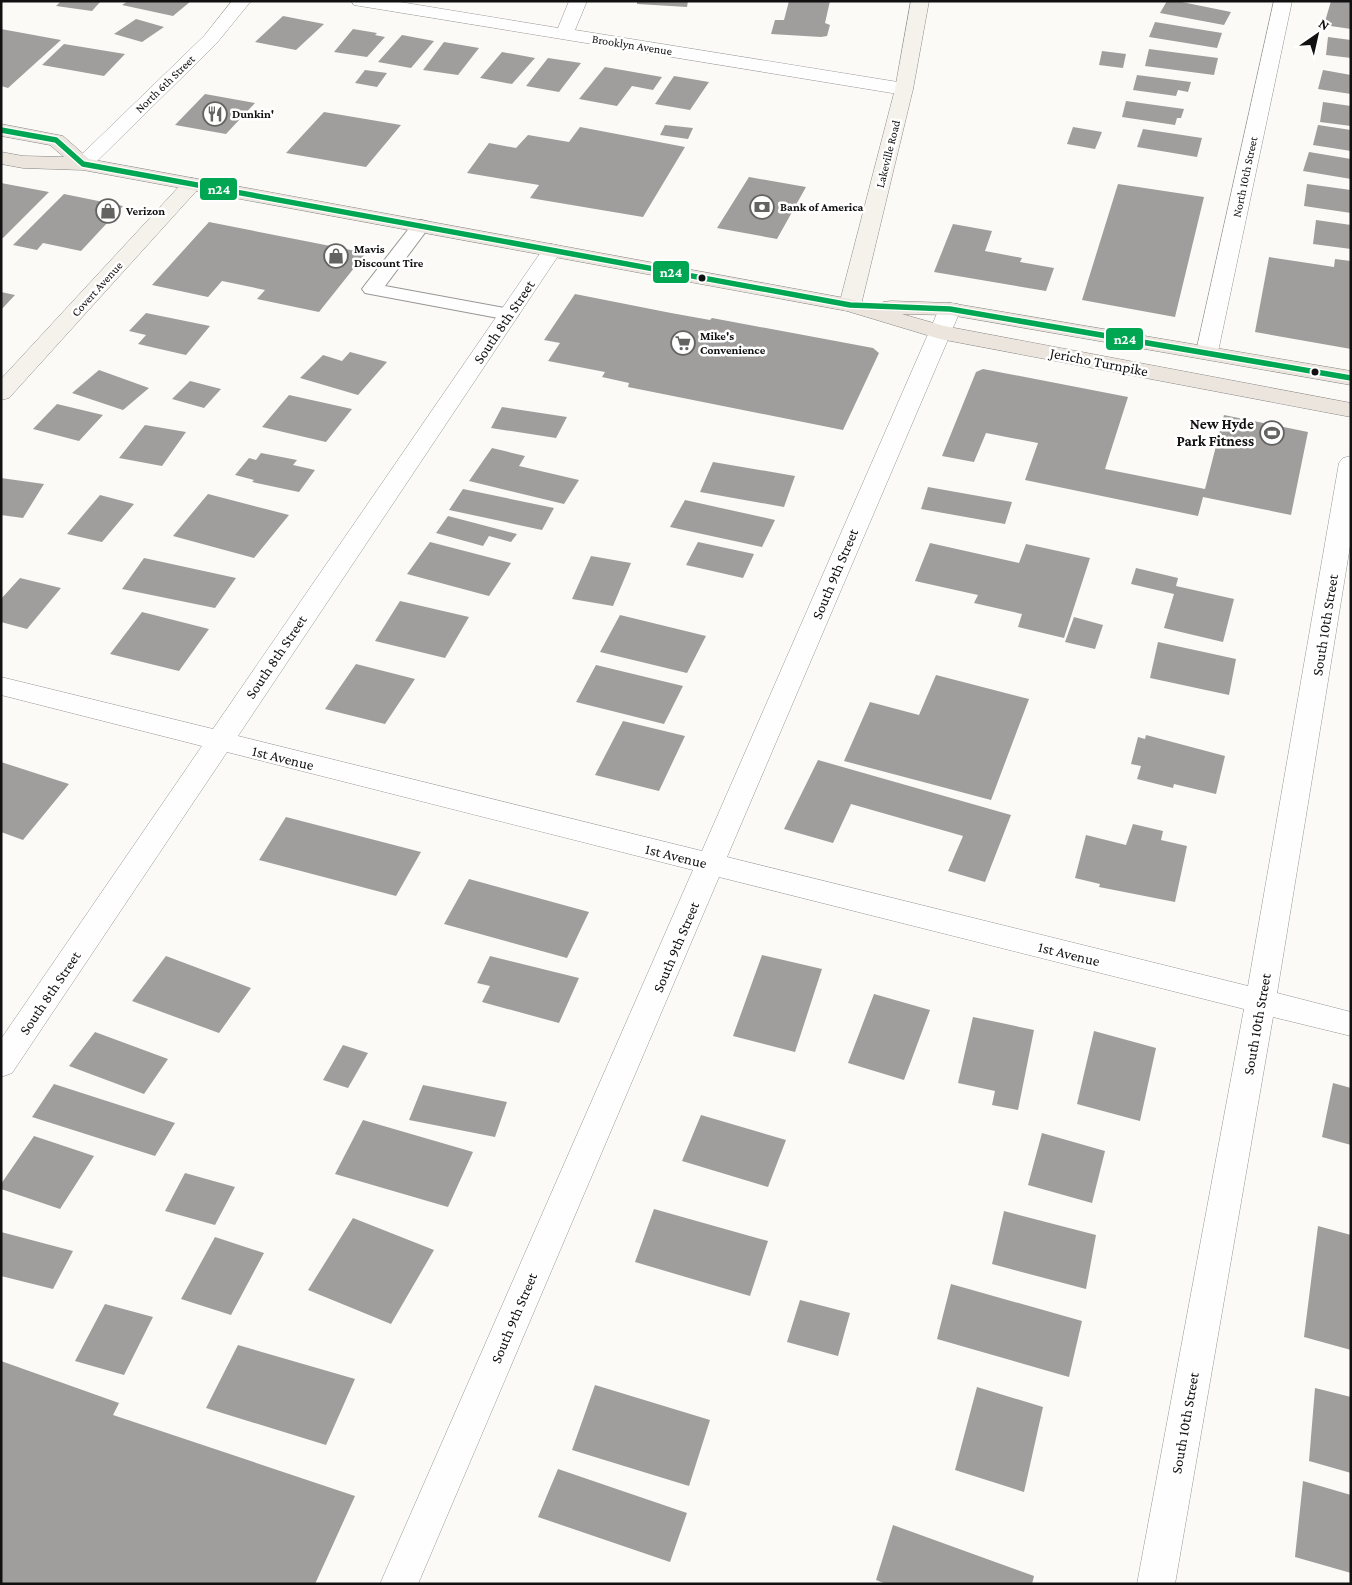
<svg xmlns="http://www.w3.org/2000/svg" width="1352" height="1585" font-family="'Crimson Pro',serif">
<rect width="100%" height="100%" fill="#fcfaf7"/>
<path fill="#a09e9c" d="M61 1H101L92 11 56 6Z
M128 1H191L173 16 122 5Z
M637 1H688L687 7 637 4Z
M789 1H830L825 23 830 25 827 36 821 37 771 34 775 20H784Z
M1167 1H1177L1231 12 1224 25 1160 13Z
M1331 1H1351V29L1324 25Z
M283 16 324 24 296 50 255 42Z
M136 19 164 27 142 42 114 34Z
M1155 22 1222 33 1217 48 1149 37Z
M1 29 61 40 8 88 1 86Z
M353 29 377 33 375 35 385 37 367 57 334 52Z
M402 35 434 41 411 68 378 62Z
M1328 37 1351 40V58L1326 55Z
M444 42 479 48 458 75 423 70Z
M64 44 125 54 104 76 42 65Z
M1149 49 1218 58 1214 75 1145 66Z
M1102 51 1126 54 1123 68 1099 65Z
M502 52 535 58 512 84 480 78Z
M548 58 581 63 559 92 526 86Z
M605 67 662 77 653 90 632 86 617 106 579 99Z
M365 70 387 73 377 87 355 83Z
M1323 70 1351 75V94L1318 89Z
M1137 75 1191 82 1188 92 1178 90 1176 96 1133 90Z
M674 76 709 82 690 110 655 104Z
M205 94 255 103 226 134 175 125Z
M1126 101 1184 109 1181 118H1177L1175 125 1122 117Z
M1323 102 1351 106V126L1320 122Z
M324 112 401 125 366 167 286 153Z
M665 125 693 128 688 139 660 135Z
M1318 125 1351 130V151L1313 145Z
M580 127 685 147 643 217 530 198 539 185 467 173 489 143 516 148 528 135 569 142Z
M1073 127 1102 132 1095 149 1067 144Z
M1143 129 1202 138 1197 157 1137 147Z
M1309 152 1351 159V179L1303 171Z
M749 177 806 187 777 239 717 228Z
M1 183 49 192 3 238H1Z
M1118 184 1204 197 1175 317 1082 300Z
M1307 184 1351 190V213L1304 206Z
M64 194 123 206 81 251 43 243 37 250 13 245Z
M1316 220 1351 225V249L1313 244Z
M209 222 305 241 366 253 319 312 257 299 265 290 222 281 208 297 152 285Z
M953 224 992 231 985 251 1022 258 1020 262 1054 268 1046 291 934 272Z
M1269 257 1334 267 1335 259 1351 261V349L1255 332Z
M1 292 15 295 1 310Z
M575 294 671 313 710 320 712 318 873 348 879 353 843 430 628 387 629 383 602 377 605 372 548 361 560 343 544 340Z
M146 313 210 326 186 355 138 344 146 335 129 331Z
M350 352 387 362 358 395 300 378 323 355 342 361Z
M983 369 1128 397 1105 469 1205 489 1224 415 1308 432 1291 515 1203 497 1198 516 1025 480 1038 443 986 433 974 462 942 456 976 372Z
M99 370 149 388 123 410 72 393Z
M190 381 221 389 204 408 172 399Z
M289 395 352 409 326 442 262 427Z
M57 404 103 415 79 441 33 429Z
M502 407 567 417 556 438 491 428Z
M145 425 186 432 162 466 119 458Z
M492 448 525 456 519 466 579 480 564 504 469 481Z
M261 453 297 460 293 465 315 470 299 492 252 482 254 480 235 475 249 458 256 460Z
M713 462 795 476 784 507 700 492Z
M1 478 44 484 23 518 1 515Z
M928 487 1012 502 1005 524 921 509Z
M463 489 554 508 542 530 449 510Z
M208 494 289 515 254 558 173 536Z
M100 495 134 504 102 542 67 534Z
M685 500 775 520 762 547 670 527Z
M448 516 517 534 511 542 489 536 483 546 436 533Z
M430 542 511 563 489 596 407 574Z
M698 542 754 554 743 578 686 565Z
M930 543 1019 563 1026 544 1090 558 1064 638 1018 627 1022 614 974 603 978 595 915 581Z
M591 556 631 563 613 606 572 599Z
M144 558 236 578 215 608 122 589Z
M1136 568 1178 578 1176 586 1234 599 1223 642 1164 628 1174 594 1131 584Z
M20 578 61 588 27 629 1 622V599Z
M400 601 469 617 445 658 375 641Z
M142 612 209 629 179 671 110 654Z
M620 615 706 636 687 673 600 652Z
M1074 617 1103 625 1095 649 1065 642Z
M1158 642 1236 659 1229 695 1150 678Z
M356 664 415 679 385 724 325 709Z
M596 665 683 686 664 724 576 702Z
M936 675 1029 699 991 800 844 761 870 702 919 715Z
M623 721 685 736 659 791 595 775Z
M1146 735 1225 756 1216 794 1174 784 1173 788 1137 779 1141 766 1131 764 1138 737 1145 739Z
M818 760 1011 815 985 882 948 871 963 836 851 804 833 843 784 829Z
M1 762 69 784 23 840 1 832Z
M286 817 421 852 396 896 259 860Z
M1133 824 1163 831 1161 840 1187 846 1175 902 1099 887 1100 884 1075 878 1086 835 1126 845Z
M469 879 589 912 567 958 444 924Z
M762 955 822 969 795 1052 733 1036Z
M166 956 251 988 219 1033 132 1001Z
M490 956 579 978 559 1023 482 1002 490 986 477 983Z
M874 994 930 1010 904 1080 848 1063Z
M973 1017 1034 1030 1018 1110 992 1105 995 1091 958 1083Z
M1094 1031 1156 1048 1140 1121 1077 1104Z
M95 1032 168 1059 144 1094 69 1066Z
M343 1045 368 1053 348 1088 323 1080Z
M1333 1083 1351 1088V1145L1322 1137Z
M54 1084 175 1123 155 1156 32 1117Z
M423 1085 507 1102 495 1137 409 1120Z
M701 1115 786 1140 768 1187 682 1161Z
M363 1120 473 1152 448 1207 335 1174Z
M1042 1133 1105 1151 1092 1203 1028 1185Z
M34 1136 94 1156 60 1209 1 1189V1184Z
M185 1173 235 1187 215 1225 165 1211Z
M654 1209 768 1241 750 1296 635 1262Z
M1004 1211 1096 1235 1086 1289 992 1264Z
M353 1218 434 1250 391 1324 308 1290Z
M1318 1226 1351 1235V1350L1304 1337Z
M1 1232 73 1251 53 1289 1 1276Z
M215 1237 264 1253 231 1315 181 1299Z
M951 1284 1082 1321 1069 1377 937 1339Z
M800 1300 850 1313 838 1356 787 1342Z
M105 1304 153 1317 124 1375 75 1361Z
M238 1345 355 1379 326 1445 206 1408Z
M1 1361 119 1403 113 1415 355 1496 315 1584H1Z
M595 1385 710 1420 689 1486 572 1450Z
M977 1387 1043 1407 1024 1492 955 1470Z
M1315 1388 1351 1397V1473L1309 1461Z
M558 1469 687 1513 670 1562 538 1517Z
M1303 1481 1351 1495V1573L1295 1557Z
M893 1525 1034 1576 1032 1584H886L876 1580Z"/>
<g fill="none" stroke-linecap="round" stroke-linejoin="round">
<g stroke="#979695" stroke-width="2">
<path id="lane" d="M421 220 428 222 430 226 385 286 516 310 519 314 516 318 509 320 365 293 362 289 365 285 414 222Z"/>
</g>
<g stroke="#979695" stroke-width="1">
<path id="street" d="M232 1H251L216 44 90 168H76L73 164 76 160 204 36Z
M351 1H394L558 28 569 1H587L575 30 904 83 911 85 913 89 911 93 904 95 360 6 354 5Z
M1274 1H1292L1218 352 1215 357 1207 359 1199 357 1196 352Z
M552 244 559 246 562 250 238 736 702 851 939 309 942 304 950 303 958 304 961 309 727 857 1248 986 1339 463 1343 458 1351 456V540L1277 993 1351 1012V1036L1273 1017 1175 1584H1137L1244 1009 719 877 418 1584H380L693 870 227 752 12 1073 1 1077V1039L202 746 1 695V677L213 729 545 246Z"/>
</g>
<g stroke="#8d8d8b" stroke-width="1">
<path id="secondary" d="M911 1H929L913 89 861 305 858 310 850 311 842 310 839 305 895 89Z
M192 178 199 180 202 184 199 188 9 398 1 400V379L185 180Z"/>
</g>
<g stroke="#848382" stroke-width="1">
<path id="primary" d="M1 124 63 136 89 159 850 299 880 307 883 302 891 301 950 303 1351 371V385L950 315 902 314 944 326 1351 403V417L940 339 847 311 83 170 23 168 1 164V152L23 156 64 157 50 145 1 136Z"/>
</g>
<use href="#lane" fill="#fffefe" fill-rule="evenodd"/>
<use href="#street" fill="#fffefe" fill-rule="evenodd"/>
<use href="#secondary" fill="#f5f2ec" fill-rule="evenodd"/>
<use href="#primary" fill="#ebe5dd" fill-rule="evenodd"/>
<g stroke="#fff" stroke-width="8">
<path id="bus-1" d="M1 130 56 140 83 164 850 305 950 309 1351 378"/>
</g>
<use href="#bus-1" stroke="#00a651" stroke-width="5.5"/>
</g>
<defs>
<g id="restaurant-ring" transform="scale(1.25)"><circle r="9.5" fill="#fff" stroke="#636362" stroke-width="1.5"/><path d="M-5-6h1v4h1v-4h1v4h1v-4h1v5L-1.5 .5V6h-2V.5L-5-1ZM5-6V6H3V1.5H1.5Q1.5-4 5-6Z" fill="#636362"/></g>
<g id="bank-ring" transform="scale(1.25)"><circle r="9.5" fill="#fff" stroke="#636362" stroke-width="1.5"/><path d="M-6-4H6V4H-6ZM0-2.3a2.3 2.3 0 1 0 0 4.6a2.3 2.3 0 1 0 0-4.6Z" fill="#636362"/></g>
<g id="shop-ring" transform="scale(1.25)"><circle r="9.5" fill="#fff" stroke="#636362" stroke-width="1.5"/><path d="M-5-2.5h2.3a2.7 3.5 0 0 1 5.4 0H5L5.5 6h-11ZM-1.5-2.5h3a1.5 2.3 0 0 0-3 0Z" fill="#636362"/></g>
<g id="supermarket-ring" transform="scale(1.25)"><circle r="9.5" fill="#fff" stroke="#636362" stroke-width="1.5"/><path d="M-6-5.5h2.5l.6 2H6L4.5 2H-2.5L-4.4-4H-6ZM-1.5 3.2a1.3 1.3 0 1 0 .1 0ZM3 3.2a1.3 1.3 0 1 0 .1 0Z" fill="#636362"/></g>
<g id="stadium-ring" transform="scale(1.25)"><circle r="9.5" fill="#fff" stroke="#636362" stroke-width="1.5"/><path d="M0-5a6.5 5 0 1 0 0 10a6.5 5 0 1 0 0-10ZM-3.5-1.8h7v3.6h-7Z" fill="#636362"/></g>
</defs>
<g fill-rule="evenodd">
<use href="#restaurant-ring" x="215" y="114"/>
<use href="#bank-ring" x="762" y="207"/>
<use href="#shop-ring" x="108" y="211"/>
<use href="#shop-ring" x="336" y="256"/>
<use href="#supermarket-ring" x="683" y="343"/>
<use href="#stadium-ring" x="1272" y="433"/>
</g>
<g fill="#111" stroke="#fff" stroke-width="2">
<circle cx="702" cy="278" r="4.5"/>
<circle cx="1315" cy="372" r="4.5"/>
</g>
<g text-anchor="middle" stroke-width="5" stroke-linejoin="round" paint-order="stroke">
<g font-size="12" fill="#111" stroke="#fff">
<text transform="translate(632 45) rotate(9)" y="4">Brooklyn Avenue</text>
<text transform="translate(165 84) rotate(-44)" y="4">North 6th Street</text>
<text transform="translate(888 154) rotate(-76)" y="4">Lakeville Road</text>
<text transform="translate(1245 177) rotate(-78)" y="4">North 10th Street</text>
<text transform="translate(97 289) rotate(-48)" y="4">Covert Avenue</text>
</g>
<g font-size="12" font-weight="bold" fill="#111" stroke="#fff" text-anchor="start">
<text x="232" y="118">Dunkin'</text>
<text x="780" y="211">Bank of America</text>
<text x="126" y="215">Verizon</text>
<text x="354" y="253">Mavis<tspan x="354" dy="14">Discount Tire</tspan></text>
<text x="700" y="340">Mike's<tspan x="700" dy="14">Convenience</tspan></text>
</g>
<g font-size="15" fill="#111" stroke="#fff">
<text transform="translate(504 322) rotate(-56)" y="5">South 8th Street</text>
<text transform="translate(1099 362) rotate(11)" y="5">Jericho Turnpike</text>
<text transform="translate(835 574) rotate(-67)" y="5">South 9th Street</text>
<text transform="translate(1325 625) rotate(-81)" y="5">South 10th Street</text>
<text transform="translate(276 657) rotate(-56)" y="5">South 8th Street</text>
<text transform="translate(283 758) rotate(14)" y="5">1st Avenue</text>
<text transform="translate(676 856) rotate(14)" y="5">1st Avenue</text>
<text transform="translate(676 947) rotate(-67)" y="5">South 9th Street</text>
<text transform="translate(1069 954) rotate(14)" y="5">1st Avenue</text>
<text transform="translate(50 993) rotate(-56)" y="5">South 8th Street</text>
<text transform="translate(1257 1024) rotate(-80)" y="5">South 10th Street</text>
<text transform="translate(514 1318) rotate(-67)" y="5">South 9th Street</text>
<text transform="translate(1185 1423) rotate(-80)" y="5">South 10th Street</text>
</g>
<g font-size="15" font-weight="bold" fill="#111" stroke="#fff" text-anchor="end">
<text x="1254" y="429">New Hyde<tspan x="1254" dy="17">Park Fitness</tspan></text>
</g>
</g>
<g stroke="#fff" stroke-width="2">
<rect x="199" y="177" width="39" height="24" rx="5" fill="#00a651"/>
<rect x="652" y="260" width="38" height="24" rx="5" fill="#00a651"/>
<rect x="1105" y="327" width="39" height="24" rx="5" fill="#00a651"/>
</g>
<g font-size="14" text-anchor="middle" font-weight="bold" fill="#fff">
<text x="219" y="194">n24</text>
<text x="671" y="277">n24</text>
<text x="1125" y="344">n24</text>
</g>
<rect width="1352" height="1585" fill="none" stroke="#111111" stroke-width="5"/>
<g transform="translate(1317 35) rotate(34)" stroke="#ffffff" stroke-width="4" paint-order="stroke">
<path d="M0-4L9 19L0 12L-9 19Z" fill="#111111"/>
<text y="-8" font-size="14" font-weight="bold" text-anchor="middle" fill="#111111">N</text>
</g>
</svg>
